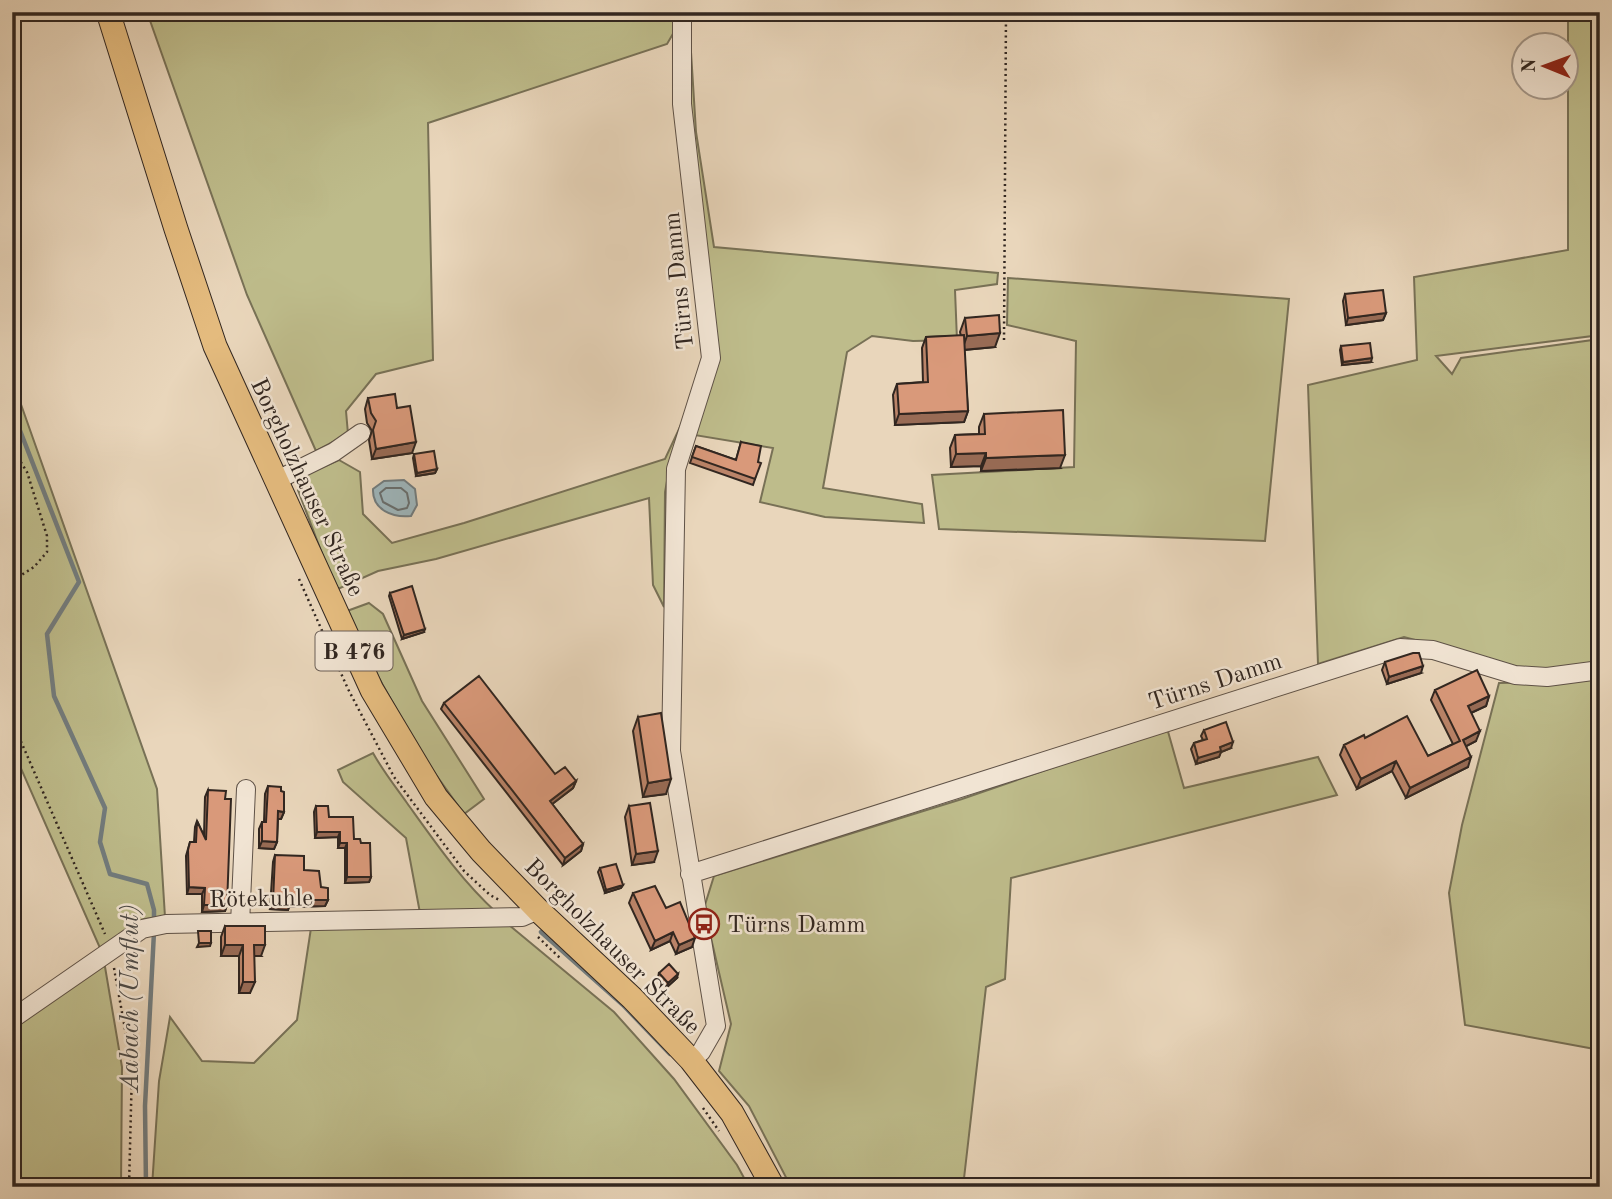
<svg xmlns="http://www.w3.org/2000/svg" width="1612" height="1199" font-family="'Old Standard TT',serif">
<rect width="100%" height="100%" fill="#e9d6bb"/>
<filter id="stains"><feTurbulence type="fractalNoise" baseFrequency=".00286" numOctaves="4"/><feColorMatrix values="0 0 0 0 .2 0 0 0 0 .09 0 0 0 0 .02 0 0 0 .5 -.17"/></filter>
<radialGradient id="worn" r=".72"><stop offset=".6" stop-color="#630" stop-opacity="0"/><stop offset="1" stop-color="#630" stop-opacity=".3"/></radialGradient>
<path fill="#bebc8b" stroke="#787156" stroke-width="2" d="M147 12H674V32L667 44 428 123 433 360 376 374 346 411 348 434 316 451 247 295Z
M1568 12H1600V335L1436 356 1452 374 1461 358 1600 339V662L1533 671 1404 637 1318 664 1308 385 1417 360 1414 277 1568 250Z
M691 52 696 132 714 247 998 273 997 284 955 290 957 340 913 341 872 336 847 352 823 488 922 504 924 523 825 517 760 502 773 448 683 433 669 470 665 492 664 607 653 585 649 498 436 559 378 571 338 589 326 564 298 490 307 474 339 460 360 472 363 514 392 543 464 523 665 459 688 410 706 358 675 53Z
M1008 278 1289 299 1265 541 939 529 932 475 1074 467 1076 341 1007 325Z
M12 379 157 789 165 917 144 919 100 948 12 748Z
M369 603 383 614 422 701 484 799 464 814 424 758 349 625 347 611Z
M1600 677V1050L1465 1025 1449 893 1462 825 1499 683 1559 682Z
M1167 728 1184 788 1318 757 1337 795 1011 878 1005 979 986 987 963 1187H791L749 1106 719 1071 731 1024 704 908 714 876 962 799Z
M373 753C383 771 395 786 407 803 435 842 461 880 497 913H420L406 838 343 782 338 770Z
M509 925 614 1012 674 1079 737 1165 749 1187H152L159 1081 170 1017 202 1061 254 1063 297 1020 311 928Z
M104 961 122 1067 121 1187H12V1027Z"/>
<path fill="#9eb6bc" stroke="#727c7e" stroke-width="2" d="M404 480 415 489 417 505 411 516C393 518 372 510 373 489L384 481Z"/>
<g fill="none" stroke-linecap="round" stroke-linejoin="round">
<path stroke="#686e6e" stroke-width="2" d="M386 488H401L407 493 409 503 407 508 398 510 383 502 380 493Z"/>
<path stroke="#727c7e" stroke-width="4.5" d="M12 410 79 582 47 634 54 696 105 808 100 842 110 874 147 884 154 910V923
M541 932 623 1005 670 1054
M146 1187 145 1106 154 932"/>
<g stroke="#5f5247" stroke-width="20">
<path id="minor" d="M682 12V104L711 358 676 469 671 751 716 1026 701 1052 691 1060
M275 481 334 452 361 433
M690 874 1400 648 1433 650 1515 675 1547 677 1600 670
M240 924 246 789
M12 1019 142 929 166 924 522 917 538 910"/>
</g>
<g stroke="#312620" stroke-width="25">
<path id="major" d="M108 12 176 229 215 346 372 690 436 797 481 851 538 910 632 998 691 1060 732 1113 773 1187"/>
</g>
<path stroke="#312620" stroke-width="2.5" stroke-dasharray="2 3.5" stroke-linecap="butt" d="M1004 340 1006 12
M12 448 27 472 47 536V552L34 567 12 581
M299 579 348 689 394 777 464 871 490 895 501 901
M12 721 105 934
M538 937 561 959
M114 968 132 1068 129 1187
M703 1108 719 1131"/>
<use href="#minor" stroke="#f1e4d3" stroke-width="18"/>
<use href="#major" stroke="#e4bb7e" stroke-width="23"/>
</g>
<path fill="#bb8469" stroke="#312620" stroke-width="2" d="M1345 294 1386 313 1383 320 1346 325 1343 301Z
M965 318 995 347 964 350 968 411 964 422 895 425 893 395 897 384 923 382 922 348 926 337 961 336 960 332Z
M1341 346 1371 362 1342 365 1340 350Z
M368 398 397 408 412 453 372 459 369 440 372 431 367 423 365 409Z
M984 414 1060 468 981 471V466L951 467 950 448 955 435 979 434V427Z
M741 442 758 462 755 479 753 485 690 463 696 446 736 460Z
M414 454 437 469 435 473 416 476 413 458Z
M390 593 424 632 402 639 389 596Z
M1385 662 1421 673 1387 684 1382 670Z
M1435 690 1489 696 1486 706 1471 713 1476 741 1466 746 1468 767 1406 798 1392 771 1357 789 1340 755 1344 745 1365 738 1428 756 1453 744 1431 700Z
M444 703 555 774 576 781 573 788 552 804 583 844 581 851 563 865 441 709Z
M638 717 666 794 643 797 633 731Z
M1204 730 1231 748 1221 752 1219 757 1196 764 1191 749 1194 743 1203 740 1201 736Z
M268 786 281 791 284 812 281 819H278L277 842 274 849 259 848V829L262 822H264L265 794Z
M208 790 227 905 225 911 202 912V894H187L186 856 190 842H194L195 827 197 821 204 836 205 797Z
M316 806 354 839 361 843 371 877 369 882 345 883V848H338V837L315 838 314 812Z
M629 806 654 862 632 865 625 817Z
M275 855 304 870 321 887 328 900 325 906 289 907 288 910 270 909 273 862Z
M600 868 623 885 621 888 605 893 598 872Z
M633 893 666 908 692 947 676 954 670 941 651 950 629 903Z
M225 926 261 956H254L250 993H239V956H221V937Z
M659 973 677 978 667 987 658 977Z"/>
<path fill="#986b55" stroke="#312620" stroke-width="2" d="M1386 313 1383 320 1346 325 1348 318Z
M1000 333 995 347 962 350 967 336Z
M1372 358 1371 362 1342 365 1343 362Z
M968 411 964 422 895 425 899 414Z
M416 442 412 453 372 459 376 449Z
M986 453 981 466 951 467 956 454Z
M1065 455 1060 468 981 471 986 458Z
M437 469 435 473 416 476 417 473Z
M425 629 424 632 402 639 404 635Z
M1423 666 1421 673 1387 684 1389 677Z
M1489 696 1486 706 1464 716 1468 706Z
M1480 731 1476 741 1459 750 1463 740Z
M1233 742 1231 748 1221 752 1219 757 1196 764 1198 758 1220 747Z
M1471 757 1468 767 1406 798 1410 788Z
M1396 761 1392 771 1357 789 1361 779Z
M671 779 666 794 643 797 648 783Z
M576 781 573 788 547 808 550 801Z
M278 811 284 812 281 819H276Z
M317 832H340L338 837 315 838Z
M262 841 277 842 274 849 259 848Z
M340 843H347L345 848H338Z
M583 844 581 851 563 865 565 858Z
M658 851 654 862 632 865 636 854Z
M347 877H371L369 882 345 883Z
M623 885 621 888 605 893 606 890Z
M189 887 205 888 202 894H187Z
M291 900H328L325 906 289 907 288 910 270 909 273 902Z
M204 905H227L225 911 202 912Z
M673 932 670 941 651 950 655 941Z
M695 938 692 947 676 954 679 945Z
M199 943H211L210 946 197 947Z
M225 945H243L239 956H221Z
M254 945H265L261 956H250Z
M678 974 677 978 667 987 668 983Z
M243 982H255L250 993H239Z"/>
<path fill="#d9997a" stroke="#312620" stroke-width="2" d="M1383 290 1386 313 1348 318 1345 294Z
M999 315 1000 333 967 336 965 318Z
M964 335 968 411 899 414 897 384 928 382 926 337Z
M1370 343 1372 358 1343 362 1341 346Z
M395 394 397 408 410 406 416 442 376 449 373 430 376 421 371 413 368 398Z
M1063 410 1065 455 986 458V453L956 454 955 435 985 434 984 414Z
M741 442 761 446 758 462 761 463 755 479 692 457 696 446 736 460Z
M434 451 437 469 417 473 414 454Z
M412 586 425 629 404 635 390 593Z
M1413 653H1419L1423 666 1389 677 1385 662Z
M1477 670 1489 696 1468 706 1480 731 1463 740 1471 757 1410 788 1396 761 1361 779 1344 745 1364 735 1365 738 1407 716 1428 756 1460 741 1435 690Z
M479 676 555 774 565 767 576 781 550 801 583 844 565 858 444 703Z
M661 713 671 779 648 783 638 717Z
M1226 722 1233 742 1220 747 1221 751 1198 758 1194 743 1207 739 1204 730Z
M268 786 281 787V791L284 792V812L278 811 277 842 262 841V822H266Z
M208 790 226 791 225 799H231L227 905H204L205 888 189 887 188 850 190 842H196L197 821 206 840Z
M650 803 658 851 636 854 629 806Z
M316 806H328L329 817H353L354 839H360L361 843H370L371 877H347V843H340V832H317Z
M275 855 304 856V870L319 871 321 887 328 888V900H291L290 903 273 902Z
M616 864 623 885 606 890 600 868Z
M655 886 666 908 680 902 695 938 679 945 673 932 655 941 633 893Z
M225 926H265V945H254L255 982H243V945H225Z
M198 931H211V943H199Z
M669 964 678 974 668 983 659 973Z"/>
<defs>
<g id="bus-ring" transform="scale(1.575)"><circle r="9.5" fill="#f1e4d3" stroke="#8f2418" stroke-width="1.5"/><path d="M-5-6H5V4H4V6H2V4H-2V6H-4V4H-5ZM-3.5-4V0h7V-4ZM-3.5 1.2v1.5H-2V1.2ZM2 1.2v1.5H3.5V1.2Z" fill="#8f2418"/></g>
</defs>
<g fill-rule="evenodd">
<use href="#bus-ring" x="704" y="924"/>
</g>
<g text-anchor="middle" stroke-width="5" stroke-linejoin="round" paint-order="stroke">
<rect fill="#f1e4d3" stroke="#6b5f56" stroke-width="2" x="315.5" y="631.5" width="77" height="39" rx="5"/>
<g font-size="23" font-weight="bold" fill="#312620">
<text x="354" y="659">B 476</text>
</g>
<g font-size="24" fill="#312620" stroke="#f1e4d3">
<text transform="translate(678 281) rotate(-96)" y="8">Türns Damm</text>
<text transform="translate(308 487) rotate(65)" y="8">Borgholzhauser Straße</text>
<text transform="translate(1215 681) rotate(-18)" y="8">Türns Damm</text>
<text transform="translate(261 898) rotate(-1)" y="8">Rötekuhle</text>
<text transform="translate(613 946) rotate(45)" y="8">Borgholzhauser Straße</text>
</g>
<g font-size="24" fill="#312620" stroke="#f1e4d3" text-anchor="start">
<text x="727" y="932">Türns Damm</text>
</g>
<g font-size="26" font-style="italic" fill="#4c4a47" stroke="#f1e4d3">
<text transform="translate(129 998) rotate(-90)" y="9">Aabach (Umflut)</text>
</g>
</g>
<rect width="1612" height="1199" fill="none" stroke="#e9d6bb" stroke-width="42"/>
<rect x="14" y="14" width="1584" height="1171" fill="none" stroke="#312620" stroke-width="3.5"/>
<rect x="21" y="21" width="1570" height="1157" fill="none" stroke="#312620" stroke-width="2"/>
<g transform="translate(1545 66) rotate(271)"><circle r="33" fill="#f1e4d3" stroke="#a4988b" stroke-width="2"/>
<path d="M0-5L12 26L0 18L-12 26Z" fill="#8f2418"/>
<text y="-10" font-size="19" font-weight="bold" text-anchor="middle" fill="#312620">N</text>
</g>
<rect width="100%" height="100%" filter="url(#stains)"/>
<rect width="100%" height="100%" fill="url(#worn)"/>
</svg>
